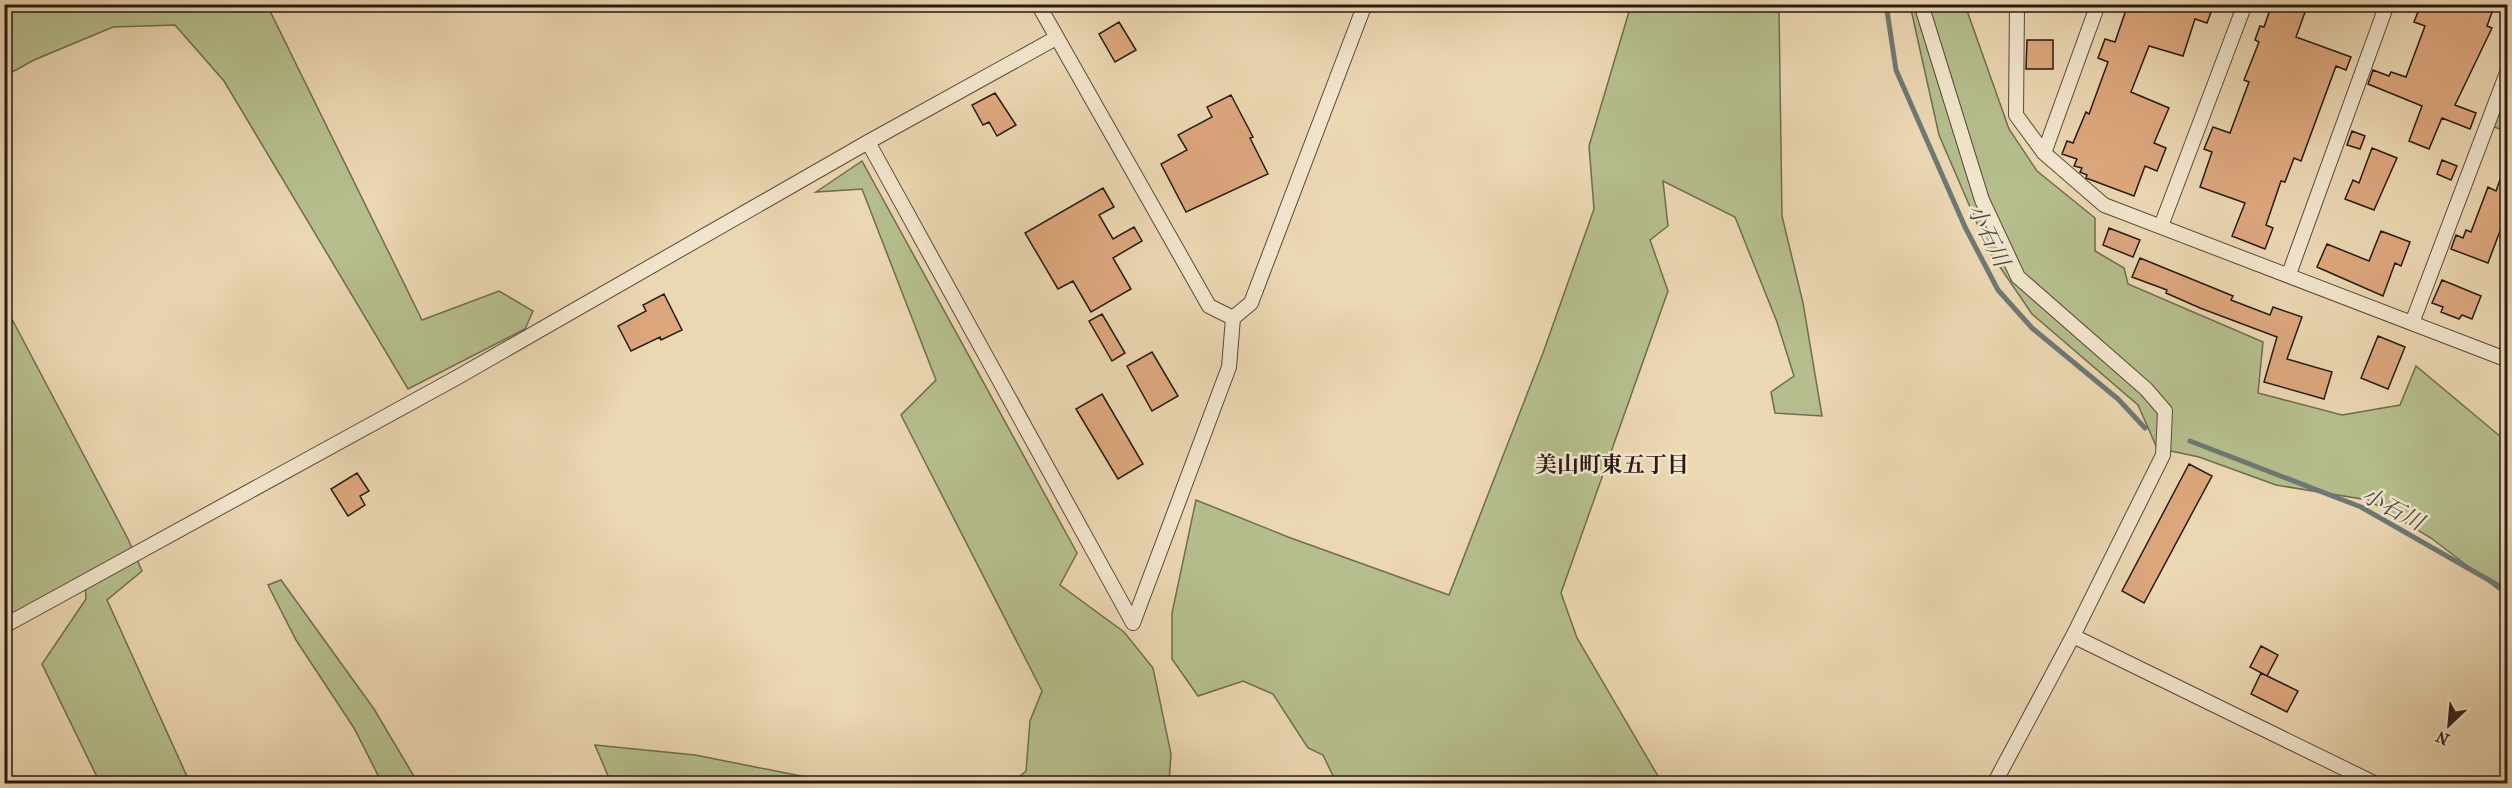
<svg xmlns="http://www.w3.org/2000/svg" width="2512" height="788" font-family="'IM FELL French Canon','Noto Serif JP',serif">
<rect width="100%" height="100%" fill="#ebd7b2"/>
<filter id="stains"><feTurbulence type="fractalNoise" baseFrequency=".00333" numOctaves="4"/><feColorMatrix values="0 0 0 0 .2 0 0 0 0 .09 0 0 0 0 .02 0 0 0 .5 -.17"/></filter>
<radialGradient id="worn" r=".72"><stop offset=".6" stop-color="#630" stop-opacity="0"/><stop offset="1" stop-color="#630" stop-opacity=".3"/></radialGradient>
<path fill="#b6be8d" stroke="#6f6c50" stroke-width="1.5" d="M5 4 267 5 422 320 499 291 533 311 525 329 408 389 224 81 175 25 113 27 34 60 5 76Z
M1631 5H1773L1779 12 1782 216 1803 303 1822 416 1775 413 1771 392 1794 376 1777 322 1735 217 1663 181 1668 226 1650 240 1668 291 1561 593 1577 638 1662 783H1332L1334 778 1323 755 1308 748 1273 694 1243 681 1198 696 1172 659V613L1196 500 1288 537 1449 595 1543 353 1594 209 1589 146Z
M1910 5H1965L2009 129 2037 171 2095 218V251L2124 268 2128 284 2263 342 2258 393 2342 415 2400 405 2416 366 2507 442V596L2431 538 2368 500 2276 485 2199 457 2157 448 2138 405 2032 314 1989 251 1939 135Z
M2507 70V132L2487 124Z
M862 161 1077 553 1060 585 1124 632 1153 668 1171 754 1169 783H1012L1026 771 1030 721 1042 691 901 415 936 380 862 189 816 192Z
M4 304 128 539 142 571 107 600 190 783H100L42 664 86 599 85 583 5 621Z
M281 580 374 709 418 783H382L354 728 296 640 268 585Z
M595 745 695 755 806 777 857 783H611Z"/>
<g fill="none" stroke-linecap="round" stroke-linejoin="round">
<path stroke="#6e7875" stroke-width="5" d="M1886 4 1896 70 1965 227 1998 290 2032 328 2118 399 2145 428
M2190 441 2361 507 2508 591"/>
</g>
<path fill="#dda77e" stroke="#281a13" stroke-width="1.5" d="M2128 4H2214L2207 23 2195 19 2183 56 2149 46 2131 92 2169 108 2154 143 2166 148 2157 171 2145 166 2134 196 2086 178 2087 175 2080 172 2082 168 2074 166 2077 159 2062 154 2067 141 2073 143 2086 112 2089 114 2108 62 2098 58 2105 39 2115 42Z
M2272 4H2308L2296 37 2351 57 2346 70 2336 66 2301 161 2294 158 2285 182 2281 181 2266 225 2273 228 2265 249 2232 236 2245 203 2200 187 2212 152 2204 149 2213 127 2230 133 2249 82 2244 80 2259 42 2255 40 2260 26 2264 27Z
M2421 4H2495L2487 26 2492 28 2455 105 2476 113 2470 129 2442 118 2429 149 2409 141 2422 106 2368 84 2373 70 2389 76 2391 72 2406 77 2425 26 2414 22Z
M1119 22 1136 50 1115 62 1099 34Z
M2027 40H2053V69H2026Z
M995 93 1016 125 997 136 989 122 983 125 972 105Z
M1231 95 1253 137 1250 138 1268 174 1186 212 1161 164 1187 150 1178 135 1212 117 1207 107Z
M2352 131 2365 136 2360 149 2347 145Z
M2372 148 2397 158 2374 210 2345 199 2353 180 2359 183Z
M2442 160 2457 166 2451 180 2437 174Z
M2506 163 2508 224 2503 223 2488 263 2451 249 2456 235 2463 238 2466 230 2471 232 2488 187 2496 191Z
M1103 188 1114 207 1099 215 1113 239 1134 227 1142 241 1113 258 1131 289 1091 312 1073 281 1058 289 1025 233Z
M2109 228 2140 240 2133 257 2103 245Z
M2381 231 2410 242 2401 266 2395 263 2383 296 2317 267 2327 244 2369 261Z
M2140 258 2233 296 2231 300 2270 315 2273 307 2302 317 2287 359 2332 372 2324 399 2264 382 2277 337 2200 308 2166 293 2167 290 2132 277Z
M2442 280 2481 296 2472 319 2462 315 2459 319 2441 312 2443 307 2432 303Z
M664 294 682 330 661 340 660 337 631 351 618 326 646 311 643 305Z
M1102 314 1125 353 1112 361 1089 321Z
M2378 336 2405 347 2388 389 2361 378Z
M1152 352 1178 396 1152 411 1127 366Z
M1102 394 1143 464 1118 479 1076 409Z
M2189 464 2212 476 2144 603 2122 591Z
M357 473 369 491 360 496 365 505 348 516 331 489Z
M2261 646 2278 655 2267 676 2250 667Z
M2261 673 2298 691 2287 712 2251 694Z"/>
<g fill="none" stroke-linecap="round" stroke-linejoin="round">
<g stroke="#59493b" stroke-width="16">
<path id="street" d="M1038 4 1209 306 1233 318
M1921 4 1982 200 2018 277 2146 389 2165 411 2163 455 2073 636 1994 784
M2017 4 2016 115 2044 153 2104 205 2508 360
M868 142 1133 623
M2044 153 2098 4
M2161 226 2245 4
M2289 274 2387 4
M2412 323 2508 70
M1133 623 1229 367 1233 318 1251 303 1365 4
M4 626 456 378 868 142 1056 38
M2073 636 2376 784"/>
</g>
<use href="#street" stroke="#f2e5cd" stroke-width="14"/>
</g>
<g text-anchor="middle" stroke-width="5" stroke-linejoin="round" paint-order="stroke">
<g font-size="22" font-style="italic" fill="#4b4944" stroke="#f2e5cd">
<text transform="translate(1989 235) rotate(64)" y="8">小石川</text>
<text transform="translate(2393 508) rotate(28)" y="8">小石川</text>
</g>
<g font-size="22" font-weight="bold" fill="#281a13" stroke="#f2e5cd">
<text x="1612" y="472">美山町東五丁目</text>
</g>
</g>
<rect width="2512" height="788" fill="none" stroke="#ebd7b2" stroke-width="24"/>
<rect x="6" y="6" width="2500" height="776" fill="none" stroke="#281a13" stroke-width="3"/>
<rect x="12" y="12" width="2488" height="764" fill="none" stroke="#281a13" stroke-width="1.5"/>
<g transform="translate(2449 725) rotate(206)" stroke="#f2e5cd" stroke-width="4.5" paint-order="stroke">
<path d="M0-4.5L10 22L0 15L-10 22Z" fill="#281a13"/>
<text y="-9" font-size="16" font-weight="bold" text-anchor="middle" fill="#281a13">N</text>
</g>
<rect width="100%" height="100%" filter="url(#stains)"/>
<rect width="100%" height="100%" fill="url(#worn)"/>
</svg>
